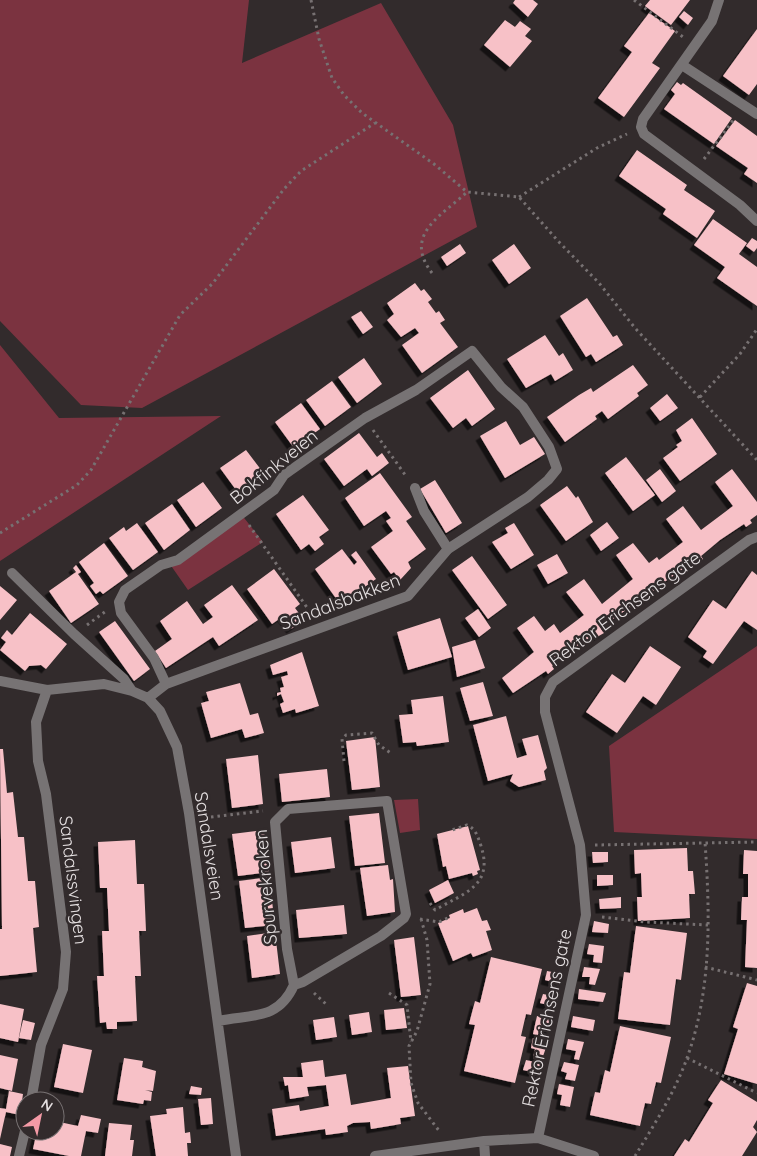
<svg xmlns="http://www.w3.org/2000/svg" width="757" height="1156" font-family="Quicksand,sans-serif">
<defs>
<filter id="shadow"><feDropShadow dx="-4.5" dy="4.5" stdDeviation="0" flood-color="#0009"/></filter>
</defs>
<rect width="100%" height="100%" fill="#322b2c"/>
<path fill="#7b3340" d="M0 0H249L242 63 381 3 453 125 477 227 142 408 81 405 0 321Z
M0 345 59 418 221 416 0 561Z
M241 514 263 542 188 590 167 560H179Z
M757 646V839L614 832 609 746Z
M418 799 420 830 400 833 394 800Z"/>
<path fill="#f7c1c7" filter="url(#shadow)" d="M515 0H533L538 4 528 17 513 3Z
M650 0H690L671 25 645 6Z
M684 11 693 18 688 25 679 17Z
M649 13 675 31 652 63 660 68 624 117 598 98 632 52 624 46Z
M505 20 515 27 520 21 531 29 525 36 532 41 510 67 484 45Z
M757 29V84L749 95 723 76Z
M677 82 681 85 683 83 732 118 714 144 664 109 675 94 671 90Z
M735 120 757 136V183L744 174 748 168 716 146Z
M637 150 687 185 684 190 715 211 697 238 663 214 666 209 619 176Z
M713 219 747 243 739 254 757 267V306L717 278 725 267 694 245Z
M752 238 757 241V248L754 252 746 246Z
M460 244 466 253 447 266 441 257Z
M514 244 531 268 509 284 492 260Z
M415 283 421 291 424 289 432 299 428 302 436 313 439 311 445 320 440 323 458 347 422 373 402 345 419 333 415 328 401 337 387 320 394 314 387 303Z
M587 298 613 337 617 335 623 345 596 362 591 354 586 357 560 316Z
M361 311 373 327 363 334 351 317Z
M545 335 559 356 563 353 573 370 555 381 551 374 526 388 507 359Z
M364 358 382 384 357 403 338 377Z
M633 365 648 385 637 393 639 396 608 419 602 411 595 416 597 419 565 442 547 417 579 395 591 388 593 392Z
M468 370 495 409 472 426 466 418 453 428 430 398Z
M332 381 351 407 325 426 306 400Z
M667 394 678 408 660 421 650 408Z
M301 403 320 429 294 448 275 422Z
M692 418 717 454 680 481 663 458 678 447 676 445 682 441 676 430Z
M506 421 520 445 534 437 545 454 505 478 480 436Z
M359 433 377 457 382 453 389 463 372 476 367 469 344 486 324 459Z
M246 450 265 475 239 494 220 468Z
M626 457 655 495 633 511 605 473Z
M660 469 676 491 662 502 646 480Z
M732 469 757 502V515L750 520 752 523 746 527 744 524 720 540 701 556 703 559 697 564 694 561 663 583 651 593 653 596 647 600 645 597 613 619 601 629 604 633 597 637 595 634 563 656 552 666 554 669 548 674 546 671 513 693 502 678 534 652 517 628 534 616 545 631 554 624 560 633 584 615 566 592 584 579 602 604 633 579 616 555 633 543 649 563 657 557 659 560 683 542 666 519 683 506 701 530 733 506 715 482Z
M380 473 412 517 406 521 426 549 408 562 411 568 400 580 394 572 391 574 371 547 393 531 386 521 391 518 386 511 364 526 345 498Z
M435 480 462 523 446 533 420 489Z
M203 482 222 508 196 527 177 500Z
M567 486 576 498 578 496 593 522 566 541 540 505Z
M303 495 329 530 319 537 324 544 315 551 309 544 301 550 276 514Z
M172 504 190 530 164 550 145 523Z
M607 522 619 538 601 551 590 535Z
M137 523 158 552 133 570 109 538 124 527 126 531Z
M514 523 534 555 511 569 492 542 508 533 505 528Z
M104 543 128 576 103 594 100 591 96 594 90 586 94 583 79 562Z
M342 549 354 565 357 562 351 555 356 551 376 579 340 604 315 569Z
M557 554 568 573 548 584 537 565Z
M472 556 507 605 488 619 452 570Z
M76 565 81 572 78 574 99 604 71 623 49 591 76 572 73 568Z
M274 569 300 604 295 608 304 620 291 629 282 617 272 624 247 589Z
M752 571 757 575V630L744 621 713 664 703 657 707 651 688 637 713 600 726 609Z
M232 585 258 620 219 646 213 637 166 668 155 651 172 639 160 621 187 601 203 624 213 617 204 605Z
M0 586 17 600 0 620Z
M478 609 491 628 479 637 465 618Z
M30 613 67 644 46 669 41 665 29 666 25 671 0 650 6 642 1 638 7 630 12 635Z
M440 618 452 657 408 670 397 632Z
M115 621 150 669 134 681 99 632Z
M475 640 485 668 457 677 452 647Z
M650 646 681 667 656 705 643 696 617 733 586 712 612 674 625 683Z
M302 652 319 706 296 713 295 709 283 713 280 704 284 702 281 694 277 696V693L281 692 280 688 284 687 281 677 288 675 287 671 273 675 270 665Z
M483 682 493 716 470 721 460 688Z
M240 683 250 715 258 713 264 733 245 738 242 729 211 738 201 703 209 701 206 692Z
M443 696 449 742 417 746 416 742 403 743 399 715 413 714 411 700Z
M506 716 517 758 527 755 522 739 538 735 547 768 544 771 546 780 519 787 510 781 513 774 488 781 473 725Z
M375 737 380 787 352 790 346 741Z
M0 749H3L7 793 13 792 18 837H24L28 881H35L39 927 33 928 37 972 0 976V929H2Z
M258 755 263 804 232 808 226 759Z
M327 769 330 797 282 802 279 774Z
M379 813 385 863 355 866 349 816Z
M468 826 480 870 477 871 478 874 473 876 472 873 449 879 446 866 443 867 437 834Z
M264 830 269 872 238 876 232 834Z
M331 837 335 868 295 873 291 842Z
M135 840 137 884H144L146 931H139L141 976H135L137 1021 117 1022V1029H107L106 1022 100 1023 97 976H104L102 931H109L107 888H100L98 842Z
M687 848 688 871H693L695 894H689L690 918 638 921 637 897H642L641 873 635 874 634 850Z
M744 850 757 851V968L745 967 747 920H741L742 897H748V874H743Z
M592 852H608V862L593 863Z
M388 865 390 880 393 879 395 912 367 916 360 868Z
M597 875H613V885L597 886Z
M269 877 275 925 245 928 239 881Z
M448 880 454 893 435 903 429 890Z
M621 897V908L600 909 599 899Z
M344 905 347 934 299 938 296 910Z
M477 908 482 921 487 920 491 930 486 931 492 950 473 957 471 953 453 961 438 923 450 918 449 915 463 909 464 913Z
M594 921 609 924 608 933 592 932Z
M636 926 687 933 681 980 676 979 670 1025 618 1019 624 972 630 973Z
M275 932 280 974 252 978 247 936Z
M414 937 421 995 401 997 394 940Z
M589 944 604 946 602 963 593 962 594 955 587 954Z
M491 957 542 969 531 1015 526 1014 521 1036 526 1037 515 1083 464 1071 475 1025 469 1024 475 1001 480 1003Z
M584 967 600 969 595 985 589 984 590 977H582Z
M547 971 563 974 560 984 545 980Z
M747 983 757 986V1084L724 1074 738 1029 733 1027Z
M579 989 606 993 603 1002 578 999Z
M543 994 558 997 556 1007 540 1003Z
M0 1004 24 1009 18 1042 0 1038Z
M404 1008 407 1028 386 1030 384 1010Z
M369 1012 372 1032 352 1035 349 1015Z
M537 1016 553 1019 551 1030 543 1028 542 1036 533 1034Z
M573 1016 595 1020 593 1031 571 1027Z
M334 1017 337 1037 316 1040 313 1020Z
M23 1020 35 1023 31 1040 19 1038Z
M620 1026 671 1037 661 1083 656 1082 651 1104 645 1103 640 1126 590 1115 595 1092 600 1093 605 1070 610 1072Z
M533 1038 548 1042 542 1059 533 1058 535 1049 531 1048Z
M568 1039 584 1042 579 1060 574 1059 576 1051 566 1049Z
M63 1044 92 1050 83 1093 54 1087Z
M0 1055 18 1059 12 1091 0 1088Z
M124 1058 143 1061 142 1067 156 1071 153 1091 145 1090 152 1092 151 1101 144 1100 143 1104 117 1100Z
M323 1060 325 1077 346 1074 351 1105 391 1098 387 1068 408 1066 415 1116 400 1118 401 1124 371 1129 370 1122 353 1123 347 1126 348 1132 326 1135 325 1129 276 1136 272 1109 299 1105 300 1111 329 1106 326 1085 307 1087 309 1096 290 1099 288 1085 285 1086 283 1077H303L301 1063Z
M526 1060 543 1064 541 1074 523 1070Z
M564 1062 579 1065 575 1081 565 1079 567 1073 561 1071Z
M721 1080 757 1102V1120L753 1127 757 1132 742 1156H674L685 1139 689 1142 713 1103 708 1100Z
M559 1084 574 1087 570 1107 560 1105 562 1095 557 1094Z
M191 1086 202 1088 201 1095 189 1094Z
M9 1091 23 1094 20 1115 6 1112 0 1139V1108L6 1109Z
M211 1098 213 1124 201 1125 198 1099Z
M183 1107 185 1133 190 1132 191 1143H187L188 1156H156L150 1116 167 1114 166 1109Z
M81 1115 101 1119 98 1133 86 1131 81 1156H69L33 1149 37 1131H55V1121L78 1126Z
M109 1123 132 1125 130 1140H134L132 1156H105Z
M0 1144 12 1147 10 1156H0Z"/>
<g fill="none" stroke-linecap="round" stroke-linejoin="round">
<path stroke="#777172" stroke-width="3" stroke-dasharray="2.5 4" stroke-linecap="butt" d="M311 0 319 39 332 78 344 95 362 113 434 164 467 192 519 197 558 241 599 283 635 328 757 460
M634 0 683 37
M704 159 735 118
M519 197 597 148 627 134
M432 273C402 234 443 215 467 192
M700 397 740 354 757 329
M373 430 406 476
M249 525 313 616
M0 533 77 485 91 470 180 315 213 283 284 189 301 171 375 123
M87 625 106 611
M344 761 342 739 346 735 372 733 379 745 392 754
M211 817 263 811
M595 845 757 842
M430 903 435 910C464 893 494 886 481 846 478 837 476 829 467 825L452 830
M602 917 646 922 708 925
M420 919 439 922 450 917
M421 919 427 940 430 984 417 1031 409 1046 411 1083 418 1103 440 1132
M705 967 757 980
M314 993 327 1005
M389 993 407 1005 411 1042
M687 1058 757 1093
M635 1156C654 1125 675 1092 687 1058 712 989 710 914 705 842"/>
<path stroke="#777374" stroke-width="10" d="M415 488 424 511 448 549"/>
<path stroke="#777374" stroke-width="10" d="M719 0 712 21 643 119 641 127 644 134 740 205 757 221
M682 65 757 114
M12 573 74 634 124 679 132 691
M0 681 47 690 104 684 132 691 148 698 160 711 177 747 189 813 236 1156
M148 698 166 684 408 596 448 549 528 497 548 480 557 469 549 447 523 407 501 387 472 351 416 390 365 418 291 470 284 475 274 490 178 560 161 565 125 590 119 602 121 613 154 658 166 684
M218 1021C251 1014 278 1021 294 985L303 982 381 936 404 918 406 914 387 801 288 809 275 822 287 949 294 985
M31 1101 41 1045 63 989 66 952 46 794 38 761 36 722 47 690
M538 1138 586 915 580 845 545 712V697L553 682 716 564 749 540 757 537
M484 1141 485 1156
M19 1156 25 1131
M375 1156 484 1141 538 1138 594 1156"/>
</g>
<g text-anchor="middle" stroke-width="5" stroke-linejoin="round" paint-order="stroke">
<g font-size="18" fill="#e4dfe0" stroke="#322b2c">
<text transform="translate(274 467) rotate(-39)" y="6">Bokfinkveien</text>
<text transform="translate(340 602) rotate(-21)" y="6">Sandalsbakken</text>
<text transform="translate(625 609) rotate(-36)" y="6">Rektor Erichsens gate</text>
<text transform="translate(209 846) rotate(81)" y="6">Sandalsveien</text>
<text transform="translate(73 880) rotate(83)" y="6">Sandalssvingen</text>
<text transform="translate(266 887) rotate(-95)" y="6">Spurvekroken</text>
<text transform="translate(547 1018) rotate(-78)" y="6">Rektor Erichsens gate</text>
</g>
</g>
<g transform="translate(40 1116) rotate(33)"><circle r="24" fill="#322b2c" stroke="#797374"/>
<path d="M0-4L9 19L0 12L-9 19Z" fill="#f49aa6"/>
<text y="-8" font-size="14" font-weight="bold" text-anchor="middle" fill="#e4dfe0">N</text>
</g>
</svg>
